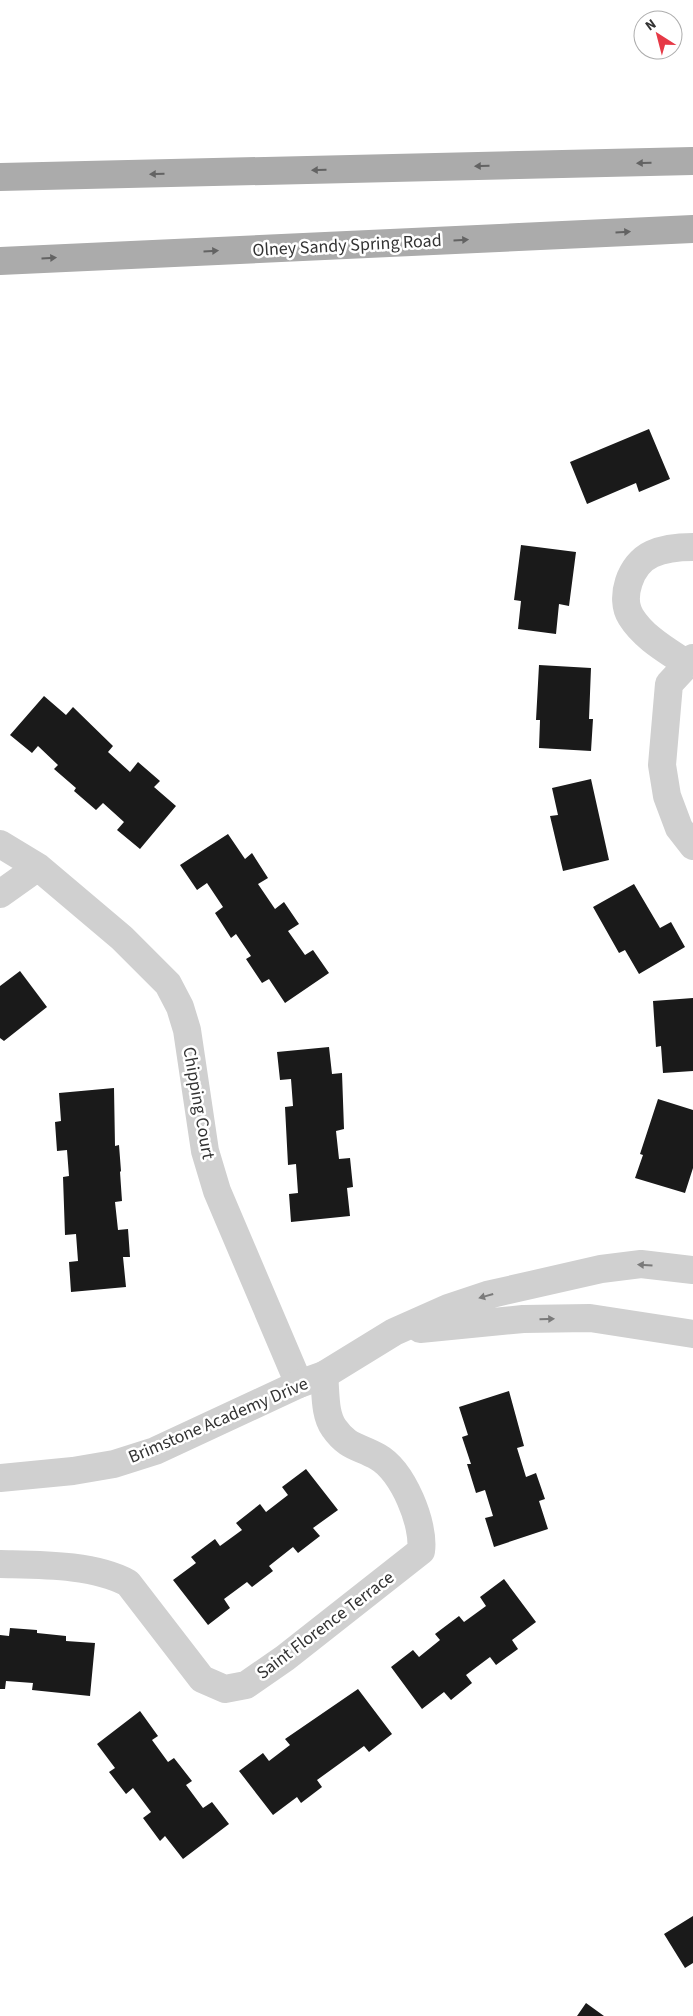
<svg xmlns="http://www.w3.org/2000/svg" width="693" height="2016" font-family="'Source Sans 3',sans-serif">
<rect width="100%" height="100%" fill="#fff"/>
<path fill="#1a1a1a" d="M649 429 670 479 639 492 636 483 587 504 570 462Z
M521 545 576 552 569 606 559 604 556 634 518 629 521 601 514 600Z
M539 665 591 668 589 719H593L591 751 539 748 540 720H536Z
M44 696 66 715 73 707 113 746 108 752 130 772 138 762 160 781 154 787 176 806 140 849 117 830 124 822 103 803 96 810 74 791 76 788 54 769 58 765 38 746 32 753 10 735Z
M591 779 609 860 563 871 550 816 558 815 552 788Z
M228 834 245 859 252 853 268 878 258 884 275 909 284 902 299 924 288 931 305 955 313 950 329 973 285 1003 269 979 262 983 246 959 251 956 236 934 231 938 215 913 223 907 207 883 197 890 180 865Z
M634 884 660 928 671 922 685 947 639 974 625 950 619 953 593 907Z
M20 971 47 1007 4 1041 0 1038V986Z
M693 998V1071L663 1073 661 1046 656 1047 653 1001Z
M329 1047 332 1074 342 1073 344 1129 336 1131 339 1159 350 1158 353 1187 347 1188 350 1216 291 1222 289 1194 298 1193 296 1164 288 1165 285 1107 293 1106 291 1079 280 1080 277 1052Z
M114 1088 115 1146 119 1145 121 1171 120 1172 122 1201 115 1202 118 1230 128 1229 130 1257H123L126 1287 71 1292 69 1262 78 1261 76 1234 65 1235 63 1177 69 1176 67 1150 57 1151 55 1122 61 1121 59 1093Z
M658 1099 693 1110V1168L685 1193 635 1178 643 1155 640 1154Z
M509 1391 524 1446 517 1448 526 1477 536 1473 545 1499 539 1501 548 1529 494 1547 485 1518 493 1516 485 1490 476 1493 467 1464H471L462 1437 468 1435 459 1407Z
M306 1469 338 1510 313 1528 320 1536 298 1553 293 1547 269 1566 273 1571 252 1587 247 1582 224 1599 230 1608 208 1625 173 1580 196 1563 191 1557 215 1539 220 1546 242 1530 236 1523 260 1504 266 1512 288 1495 282 1487Z
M504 1579 536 1622 512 1640 518 1649 496 1665 490 1657 466 1675 472 1683 451 1700 444 1692 422 1709 391 1667 413 1650 419 1657 440 1640 435 1634 459 1616 464 1622 486 1606 480 1597Z
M10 1628 37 1630V1633L66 1636V1641L95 1643 90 1696 32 1690 33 1683 6 1681 5 1689H0V1635L9 1636Z
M358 1689 392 1734 369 1752 364 1746 317 1780 322 1787 301 1803 297 1797 273 1815 239 1771 263 1753 269 1761 290 1745 285 1739Z
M140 1711 158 1736 152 1740 168 1762 174 1758 192 1781 186 1785 203 1808 212 1802 229 1824 183 1859 165 1836 160 1841 143 1818 151 1812 133 1788 126 1794 109 1772 115 1768 97 1744Z
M693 1916V1963L685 1968 664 1934Z
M586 2003 604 2016H577Z"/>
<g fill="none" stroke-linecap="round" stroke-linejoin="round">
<path stroke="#d0d0d0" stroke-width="28" d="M693 658 669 684 662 765 667 796 679 828 693 846
M687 664C668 651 644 638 631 617 619 598 630 564 652 554 665 548 678 547 693 547
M0 844 38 867 122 938 168 984 180 1007 187 1030 205 1151 217 1191 299 1384
M0 894 38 867
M0 1564C40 1565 93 1564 128 1583L202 1679 225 1689 246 1685 285 1658 421 1551C425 1525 403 1471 378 1457 359 1446 348 1448 334 1428 324 1414 326 1392 324 1375"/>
<path stroke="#d0d0d0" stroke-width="28" d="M420 1329 523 1319 590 1318 693 1334
M0 1478 73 1471 114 1464 155 1451 299 1384 324 1375 394 1332 448 1308 487 1295 601 1269 641 1264 693 1270"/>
<path stroke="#ababab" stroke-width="28" d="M0 177 693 161
M0 261 693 229"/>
</g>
<defs><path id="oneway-solid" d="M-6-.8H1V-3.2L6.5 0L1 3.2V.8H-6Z" transform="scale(1.25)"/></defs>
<g fill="#636363">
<use href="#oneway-solid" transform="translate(644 163) rotate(179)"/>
<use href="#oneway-solid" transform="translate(482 166) rotate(179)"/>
<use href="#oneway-solid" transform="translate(319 170) rotate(179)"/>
<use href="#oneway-solid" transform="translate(157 174) rotate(179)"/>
<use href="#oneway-solid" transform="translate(623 232) rotate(-3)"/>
<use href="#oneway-solid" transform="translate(461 240) rotate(-3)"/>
<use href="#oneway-solid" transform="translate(211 251) rotate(-3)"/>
<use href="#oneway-solid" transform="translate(49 258) rotate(-3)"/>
</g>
<g fill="#7a7a7a">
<use href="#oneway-solid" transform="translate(645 1265) rotate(-177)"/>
<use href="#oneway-solid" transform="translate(486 1296) rotate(164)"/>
<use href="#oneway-solid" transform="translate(547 1319) rotate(-2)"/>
</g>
<g text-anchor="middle" stroke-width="5" stroke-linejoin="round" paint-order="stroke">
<g font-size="18" fill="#333" stroke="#fff">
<text transform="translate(347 245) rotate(-3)" y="6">Olney Sandy Spring Road</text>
<text transform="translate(199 1103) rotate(80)" y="6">Chipping Court</text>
<text transform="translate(218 1420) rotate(-23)" y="6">Brimstone Academy Drive</text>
<text transform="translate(325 1625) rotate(-37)" y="6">Saint Florence Terrace</text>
</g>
</g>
<g transform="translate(658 35) rotate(324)"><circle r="24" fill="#ffffff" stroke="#adadad"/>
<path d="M0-4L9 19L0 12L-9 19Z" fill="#e63946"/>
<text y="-8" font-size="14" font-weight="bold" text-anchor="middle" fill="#333333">N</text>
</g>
</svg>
